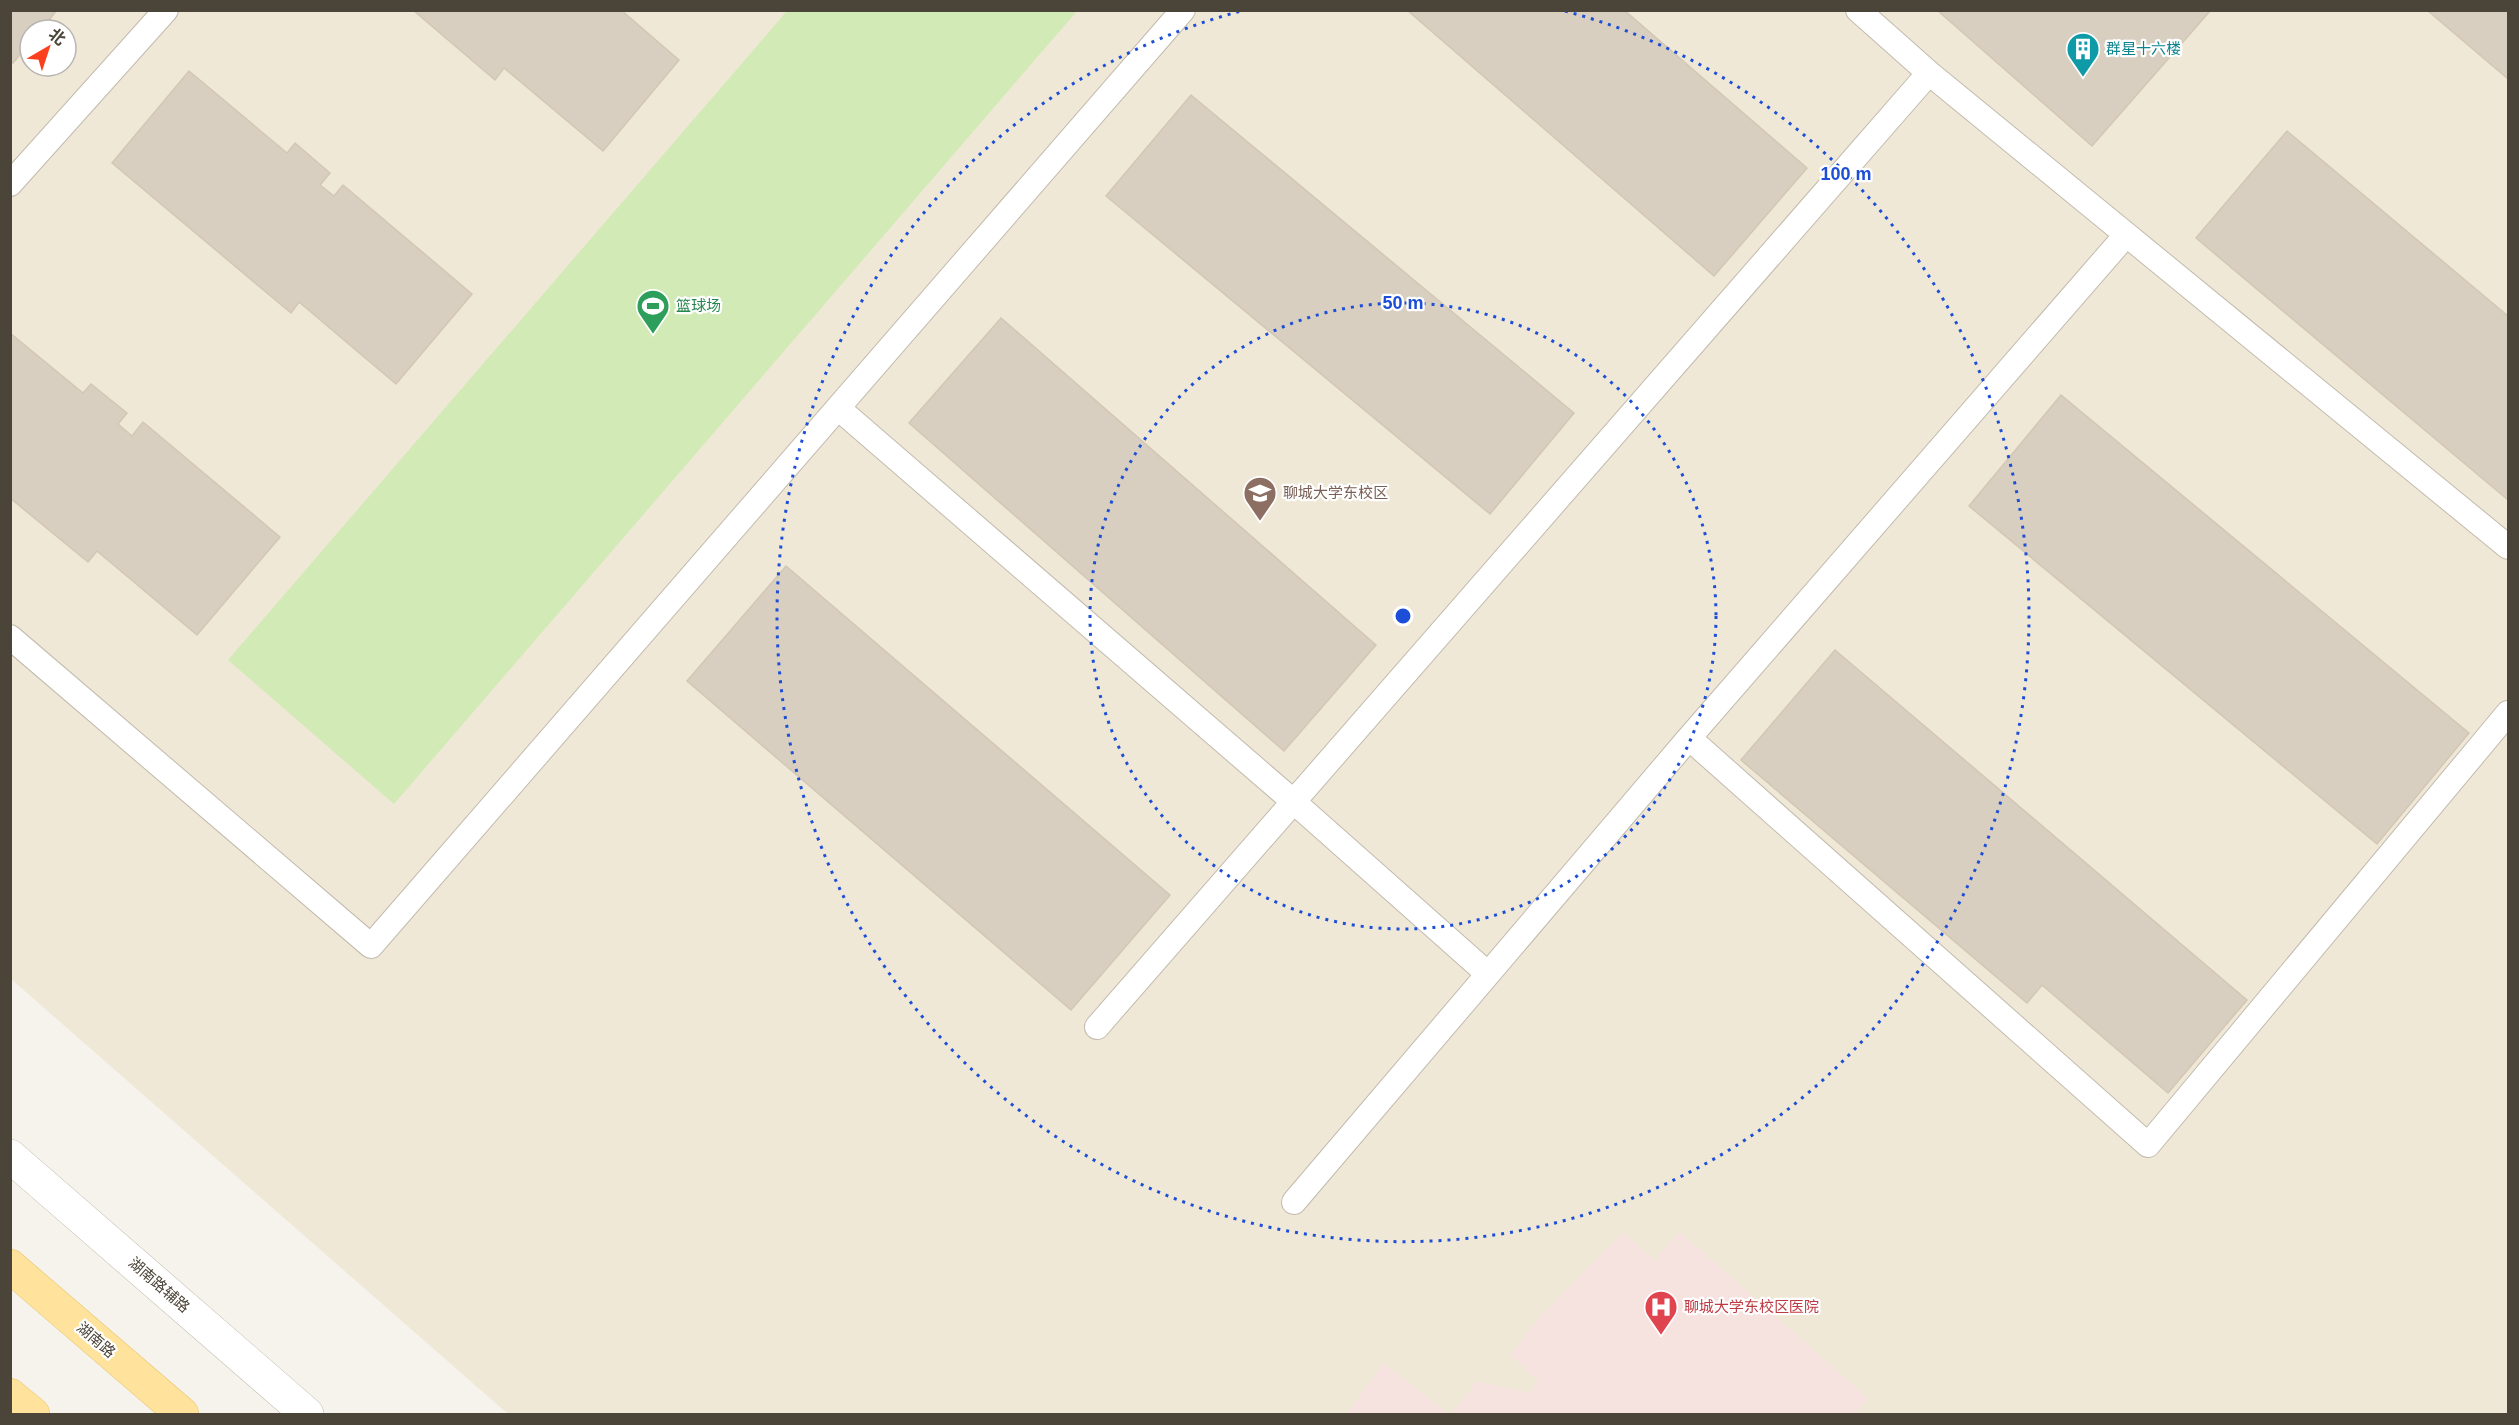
<svg xmlns="http://www.w3.org/2000/svg" width="2519" height="1425" font-family="Arial,'Noto Sans SC',sans-serif">
<rect width="100%" height="100%" fill="#f6f3ec"/>
<path fill="#efe8d6" fill-rule="evenodd" d="M11 11H2508V1414H508L11 979ZM30 30H66V66H30Z"/>
<path fill="#f6e3e0" d="M1623 1232 1654 1260 1680 1232 1868 1398 1854 1414H1451L1477 1381 1529 1393 1538 1381 1510 1355 1540 1317Z
M1384 1363 1449 1414H1346Z"/>
<path fill="#d2eab5" d="M787 11H1077L394 804 228 660Z"/>
<path fill="#d8cfc1" stroke="#d3c7b4" stroke-width="1.5" d="M10 10H57L41 30H30V43L13 63 10 61Z
M413 10H621L679 60 603 151 504 68 495 80Z
M1407 10H1624L1807 168 1714 276Z
M1937 10H2211L2092 146Z
M2427 10H2508V79Z
M189 71 287 153 295 143 330 173 320 185 334 196 343 185 472 294 396 384 299 302 291 313 112 163Z
M1191 95 1574 413 1490 514 1106 196Z
M2287 131 2508 316V500L2196 238Z
M1001 318 1376 645 1284 751 909 423Z
M10 333 83 393 91 384 127 413 118 424 132 436 143 422 280 537 197 635 97 551 88 562 10 498Z
M2061 395 2469 733 2377 844 1969 506Z
M786 566 1170 895 1071 1010 687 681Z
M1835 650 2247 1000 2168 1093 2042 985 2027 1003 1741 760Z"/>
<g fill="none" stroke-linecap="round" stroke-linejoin="round">
<g stroke="#c2bbae" stroke-width="26">
<path id="service" d="M1858 10 1929 73 2508 547
M10 184 166 10
M838 408 1294 802 1488 974
M10 637 371 946 1183 10
M1689 738 2126 235
M1097 1027 1929 73
M1294 1202 1689 738 2148 1145 2508 713"/>
</g>
<g stroke="#c2bbae" stroke-width="34">
<path id="tertiary" d="M10 1156 307 1414"/>
</g>
<g stroke="#e6c16a" stroke-width="34">
<path id="primary" d="M10 1266 182 1414
M10 1395 33 1414"/>
</g>
<use href="#service" stroke="#fff" stroke-width="24"/>
<use href="#tertiary" stroke="#fff" stroke-width="33"/>
<use href="#primary" stroke="#ffe39c" stroke-width="33"/>
</g>
<g fill="none" stroke="#1d4ed8" stroke-width="3" stroke-dasharray="3 6">
<circle cx="1403" cy="616" r="313"/>
<path d="M1565 11A626 626 0 1 1 1241 11"/>
</g>
<defs>
<g id="building-pin" transform="scale(1.725)"><path d="M0 17L-7.5 6A9.5 9.5 0 1 1 7.5 6Z" fill="#0f9aa8" stroke="#fff"/><path d="M-4-6H4V6H1V3H-1V6H-4ZM-2.5-4.3h1.7v1.8h-1.7ZM.8-4.3h1.7v1.8H.8ZM-2.5-1h1.7V.8h-1.7ZM.8-1h1.7V.8H.8Z" fill="#fff"/></g>
<g id="stadium-pin" transform="scale(1.725)"><path d="M0 17L-7.5 6A9.5 9.5 0 1 1 7.5 6Z" fill="#2e9e5b" stroke="#fff"/><path d="M0-5a6.5 5 0 1 0 0 10a6.5 5 0 1 0 0-10ZM-3.5-1.8h7v3.6h-7Z" fill="#fff"/></g>
<g id="university-pin" transform="scale(1.725)"><path d="M0 17L-7.5 6A9.5 9.5 0 1 1 7.5 6Z" fill="#8d6e63" stroke="#fff"/><path d="M0-5L7-2L0 1L-7-2ZM-4 1L0 2.5L4 1V4Q0 6-4 4Z" fill="#fff"/></g>
<g id="hospital-pin" transform="scale(1.725)"><path d="M0 17L-7.5 6A9.5 9.5 0 1 1 7.5 6Z" fill="#e0444e" stroke="#fff"/><path d="M-5-5h3v3.5h4V-5h3V5h-3V1.5h-4V5h-3Z" fill="#fff"/></g>
</defs>
<g fill-rule="evenodd">
<use href="#building-pin" x="2083" y="49"/>
<use href="#stadium-pin" x="653" y="306"/>
<use href="#university-pin" x="1260" y="493"/>
<use href="#hospital-pin" x="1661" y="1307"/>
</g>
<g text-anchor="middle" stroke-width="4.5" stroke-linejoin="round" paint-order="stroke">
<g font-size="15" fill="#0d838f" stroke="#fff" text-anchor="start">
<text x="2106" y="54">群星十六楼</text>
</g>
<g font-size="15" fill="#27864d" stroke="#fff" text-anchor="start">
<text x="676" y="311">篮球场</text>
</g>
<g font-size="15" fill="#785e54" stroke="#fff" text-anchor="start">
<text x="1283" y="498">聊城大学东校区</text>
</g>
<g font-size="15" fill="#4b4439" stroke="#fff">
<text transform="translate(159 1285) rotate(41)" y="5">湖南路辅路</text>
<text transform="translate(96 1340) rotate(41)" y="5">湖南路</text>
</g>
<g font-size="15" fill="#be3a42" stroke="#fff" text-anchor="start">
<text x="1684" y="1312">聊城大学东校区医院</text>
</g>
</g>
<circle cx="1403" cy="616" r="9" fill="#1d4ed8" stroke="#fff" stroke-width="3"/>
<g font-size="18" text-anchor="middle" font-weight="bold" fill="#1d4ed8" stroke="#fff" stroke-width="4.5" stroke-linejoin="round" paint-order="stroke">
<text x="1846" y="180">100 m</text>
<text x="1403" y="309">50 m</text>
</g>
<rect width="2519" height="1425" fill="none" stroke="#4b4439" stroke-width="24"/>
<g transform="translate(48 48) rotate(39)"><circle r="28" fill="#ffffff" stroke="#b7b4b0" stroke-width="1.5"/>
<path d="M0-4.5L10 22L0 15L-10 22Z" fill="#fc3f1d"/>
<text y="-9" font-size="16" font-weight="bold" text-anchor="middle" fill="#4b4439">北</text>
</g>
</svg>
